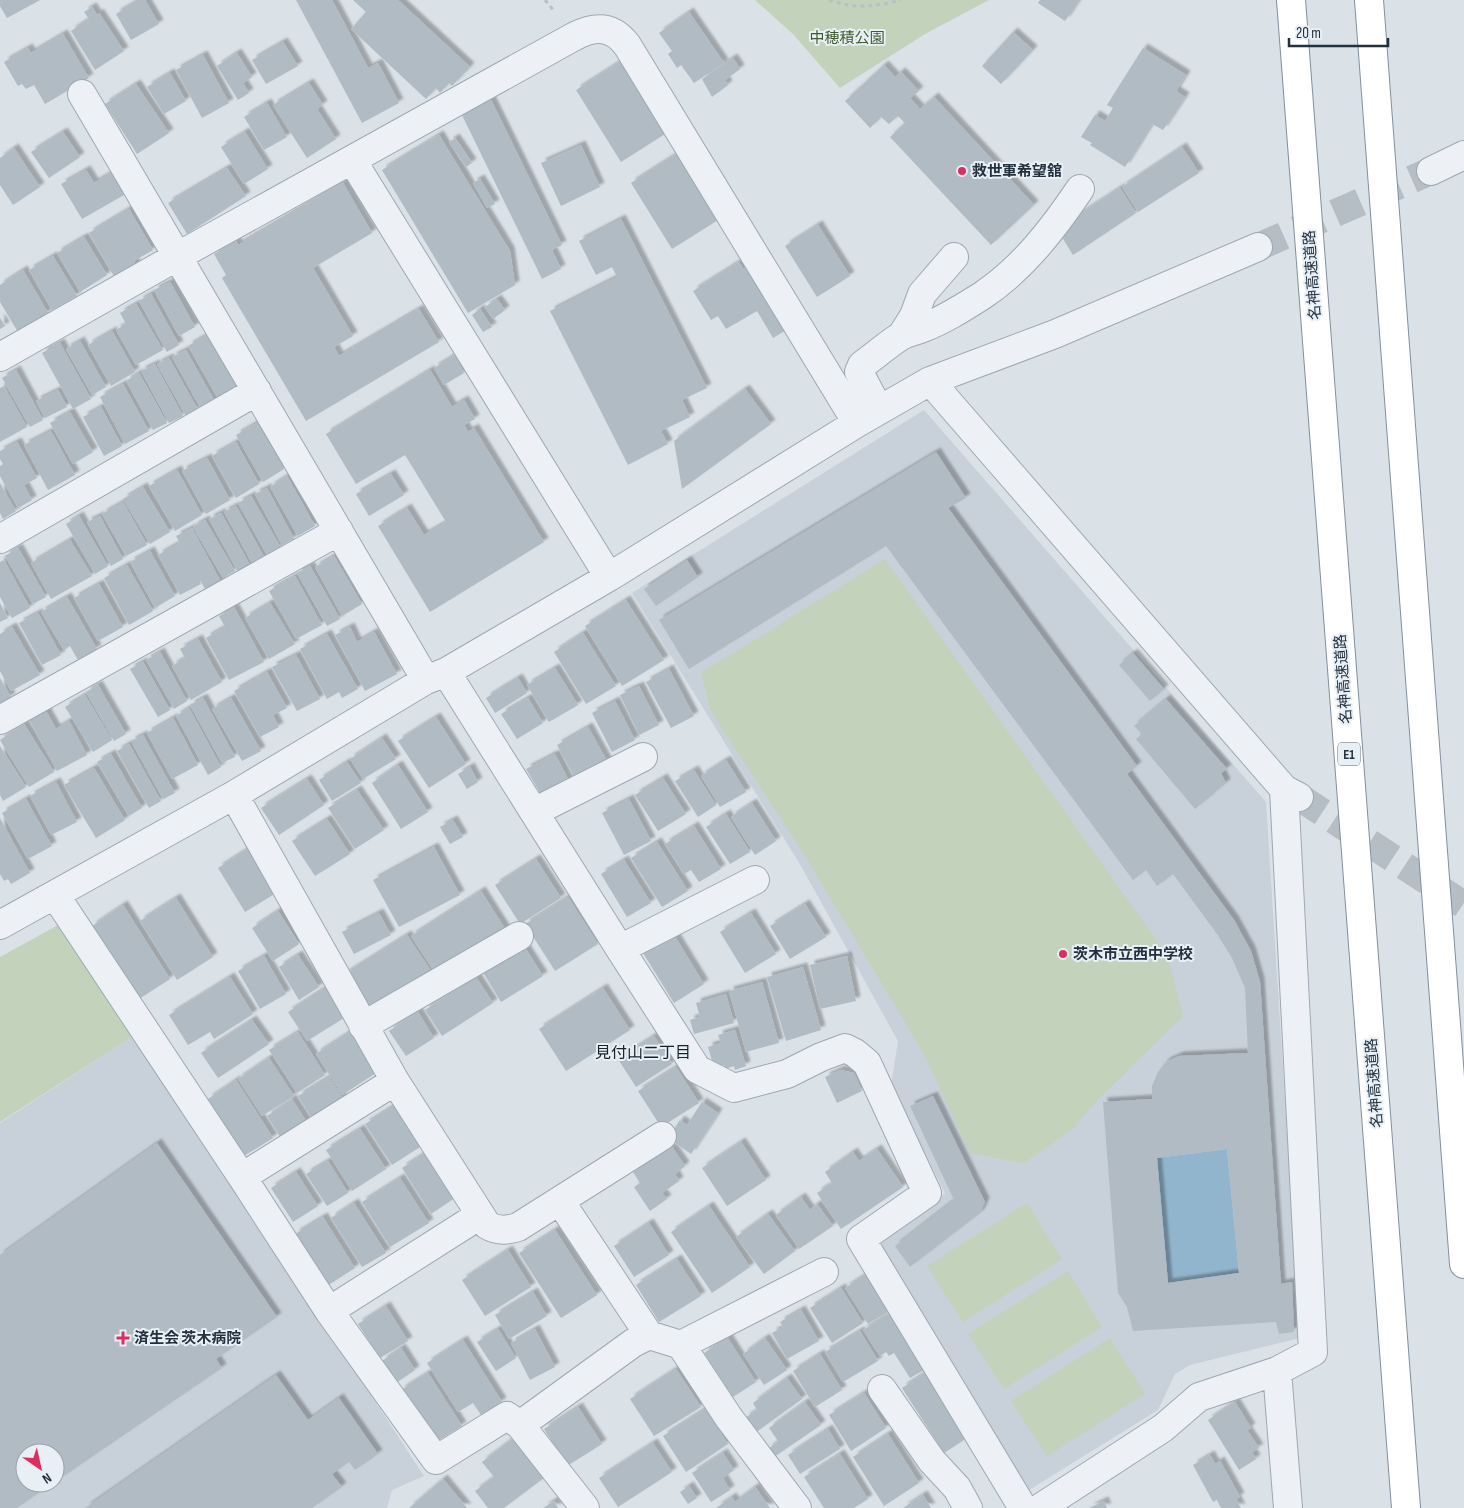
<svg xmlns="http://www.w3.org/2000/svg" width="1464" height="1508" font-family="'Sofia Sans Condensed','Noto Sans JP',sans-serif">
<defs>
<filter id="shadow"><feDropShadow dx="4.5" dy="-4.5" stdDeviation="1" flood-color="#0004"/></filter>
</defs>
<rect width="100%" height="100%" fill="#dae1e7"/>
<path fill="#c8d0d9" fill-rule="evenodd" d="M924 410 1266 802 1300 1338 1190 1365 1175 1374 1158 1410 1029 1490 880 1244 945 1193 891 1086 898 1041 801 866 632 593Z
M135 1035 424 1476 392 1490 387 1508H0V1123ZM25 1453H55V1483H25Z"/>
<path fill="#c3d2ba" d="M755 0H989L925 34 840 88 793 34Z
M885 559 1167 955 1183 1016 1095 1103 1073 1129 1024 1163 970 1153 923 1052 807 859 711 711 701 673Z
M60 924 135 1035 0 1122V957Z
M1027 1203 1062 1259 963 1322 927 1266Z
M1068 1271 1102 1327 1004 1389 968 1334Z
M1110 1338 1145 1394 1047 1456 1011 1401Z"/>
<path fill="#90b5cc" d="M1227 1149 1239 1273 1168 1283 1157 1158Z"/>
<path fill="#b1bbc4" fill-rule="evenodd" filter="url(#shadow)" d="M0 0H40L7 18 0 6Z
M139 0H145L159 24 131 40 116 14Z
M296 0H332L368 68 378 63 399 103 362 123Z
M353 0H398L470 67 452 86 449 83 440 93 436 88 426 99 351 29 366 12Z
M1040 0H1079L1065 21 1038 3Z
M92 7 97 15 99 13 124 51 95 70 71 31 89 19 84 12Z
M689 12 724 63 694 83 681 65 677 68 668 54 672 51 659 33Z
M1013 32 1033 50 1001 84 982 66Z
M63 34 89 78 45 104 34 85 26 89 22 84 18 86 4 62 28 48 31 53Z
M283 42 298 66 266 84 252 60Z
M1143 48 1186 75 1176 91 1185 97 1163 130 1152 124 1125 167 1090 145 1092 143 1081 137 1095 115 1105 121 1113 108 1107 105Z
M237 53 252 77 243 83 249 93 238 100 217 66Z
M203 55 229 103 202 118 176 70Z
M733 58 740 69 725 80 728 85 712 97 702 79Z
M620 62 665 134 621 162 576 90Z
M884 65 895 77 901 72 919 91 910 98 920 109 934 97 1034 205 991 245 890 137 905 123 898 116 889 124 881 117 870 128 845 101Z
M170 73 186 101 164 114 147 87Z
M309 83 323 105 317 109 336 139 307 158 273 105Z
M136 84 169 133 137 154 105 104Z
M491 100 562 245 552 250 561 269 542 279 462 115Z
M267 103 287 137 264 150 244 117Z
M63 132 80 157 49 178 31 152Z
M245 132 268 169 244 184 221 147Z
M439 135 510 251 515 285 468 313 382 170Z
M455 138 472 163 466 167 449 142Z
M581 145 600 187 561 206 541 163Z
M1182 147 1199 173 1138 212 1122 187Z
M14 148 40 187 13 205 0 185V158Z
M677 154 718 220 672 249 631 183Z
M227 168 246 196 187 234 168 203Z
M86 170 94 183 111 173 124 195 82 219 61 184Z
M480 179 495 204 487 208 473 183Z
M343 183 372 233 313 268 353 336 334 347 339 356 419 309 439 342 306 421 222 278 226 275 214 254 236 241 238 245Z
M1120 188 1136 213 1073 255 1057 229Z
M129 209 153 250 134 261 137 267 116 280 89 233Z
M621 219 707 388 682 400 690 417 661 431 668 444 628 465 550 311 617 277 612 267 596 275 579 241Z
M818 225 850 276 817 297 785 246Z
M84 237 107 275 80 292 57 253Z
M53 256 77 296 52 310 29 270Z
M739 262 743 269 751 263 791 327 773 338 757 311 726 329 718 316 711 320 693 291Z
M23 270 48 313 18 332 0 302V285Z
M170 282 195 327 179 336 154 290Z
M151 294 179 345 167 352 139 301Z
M497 299 505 310 493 319 485 307Z
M136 304 163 350 136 365 116 330 126 324 120 313Z
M480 309 492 327 483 332 472 315Z
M0 318 5 326 0 329Z
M112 331 135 372 111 386 88 345Z
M207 335 238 389 219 400 188 346Z
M80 341 106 387 92 395 66 349Z
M60 343 91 399 73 409 42 353Z
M186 350 215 402 201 409 172 357Z
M455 355 464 373 444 385 434 368Z
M169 358 198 410 186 416 157 364Z
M155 364 183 416 169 423 141 371Z
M16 370 43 420 30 427 2 378Z
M430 370 452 407 464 400 475 419 464 425 468 432 474 428 544 542 430 612 378 526 407 508 424 535 446 522 405 455 356 484 326 434Z
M139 373 167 423 153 430 126 381Z
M123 384 149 431 125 444 100 397Z
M4 386 27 427 0 442V388Z
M745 389 771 424 682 489 674 441Z
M58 390 67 407 45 418 36 401Z
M101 407 122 446 104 456 83 417Z
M70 412 93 452 73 464 50 423Z
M257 423 284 469 263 482 236 435Z
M51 431 75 475 48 490 24 445Z
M17 442 37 478 24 485 32 500 18 508 0 476V466L3 464 0 459V451Z
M236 442 259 484 236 498 212 456Z
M936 452 966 498 948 508 1137 766 1127 774 1234 920 1251 951 1260 982 1281 1284 1292 1282 1294 1332 1279 1334 1276 1322 1133 1331 1127 1307 1118 1293 1103 1102 1152 1099V1086L1158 1072 1166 1062 1179 1056 1248 1053 1245 988 1232 958 1217 934 1173 874 1157 886 1146 870 1133 880 886 546 689 669 659 620ZM1227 1149 1239 1273 1168 1283 1157 1158Z
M207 458 230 500 206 514 182 471Z
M177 470 202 515 175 531 149 486Z
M391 474 404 495 369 516 356 494Z
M287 476 315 526 298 536 270 487Z
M0 483 16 511 3 519 0 513Z
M143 487 170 532 150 544 123 499Z
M267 488 294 539 282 545 255 494Z
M251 496 281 548 267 555 238 503Z
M123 502 147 545 126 556 102 514Z
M236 506 265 559 253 565 224 512Z
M221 513 251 567 239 574 209 519Z
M79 516 108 566 95 574 66 524Z
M100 516 123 559 111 566 87 522Z
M205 520 235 571 223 578 193 527Z
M192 528 222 584 206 591 176 536Z
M70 540 92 576 51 599 31 563Z
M179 543 201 584 180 595 158 555Z
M18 548 46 597 33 604 5 556Z
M150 551 175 596 155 608 130 562Z
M334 556 362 604 342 616 315 567Z
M4 560 30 608 12 618 0 597V562Z
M687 560 698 577 656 606 644 589Z
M127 565 153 611 129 625 104 578Z
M310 566 340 619 327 626 297 573Z
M295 576 322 625 296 639 269 591Z
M99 584 123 627 98 641 74 598Z
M67 597 97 649 78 660 70 646 64 650 41 612Z
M626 600 664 660 622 686 585 626Z
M0 603 8 618 0 622Z
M270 603 295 644 269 659 245 618Z
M234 607 264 662 229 680 206 638 225 627 219 616Z
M38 613 61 655 42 665 19 623Z
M12 627 40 675 11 691 0 671V634Z
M350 627 357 642 374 632 397 674 365 691 335 635Z
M583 633 616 686 586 704 554 652Z
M327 634 358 689 342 698 339 692 327 699 300 649Z
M198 639 222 682 191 700 172 666 185 658 180 649Z
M160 652 187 701 174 709 146 660Z
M1133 653 1164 689 1150 701 1119 665Z
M296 655 320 699 297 711 272 667Z
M143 662 170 710 158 717 130 669Z
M555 668 578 705 549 722 527 685Z
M669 669 694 716 671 728 646 682Z
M267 672 287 708 273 715 279 727 260 737 234 691Z
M0 678 11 697 0 704Z
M518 678 527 693 495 713 486 698Z
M98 685 126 734 114 741 86 692Z
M639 686 659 725 639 735 620 695Z
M85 695 112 740 93 752 65 707Z
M203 698 235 757 222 763 190 705Z
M231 698 261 751 242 761 212 709Z
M528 698 543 723 517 739 501 714Z
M1166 699 1227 769 1221 773 1226 783 1195 809 1136 739 1142 734 1134 726Z
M615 701 635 740 612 752 592 713Z
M189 708 221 767 208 775 176 716Z
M46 711 56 729 69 721 87 755 57 771 29 720Z
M436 717 466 764 429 788 398 741Z
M173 718 198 765 172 779 147 733Z
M24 724 54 772 29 787 0 740Z
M588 727 608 763 576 780 557 745Z
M143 735 175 793 163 799 131 741Z
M382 738 396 759 363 779 350 759Z
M129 744 161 801 149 808 117 751Z
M0 746 26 787 3 801 0 795Z
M111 754 142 808 129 816 97 762Z
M555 754 570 783 543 798 526 769Z
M726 760 746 792 720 807 701 776Z
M347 762 361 783 332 801 319 780Z
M398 765 428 812 401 829 372 783Z
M470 767 478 782 467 789 458 774Z
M94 768 125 820 96 838 64 785Z
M694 770 716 805 698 817 675 781Z
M663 778 686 814 658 831 635 795Z
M307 779 324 805 279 835 261 808Z
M56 782 77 822 51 835 30 796Z
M357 790 384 830 355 849 328 808Z
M26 799 52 846 28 859 2 813Z
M629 799 651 841 624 855 602 813Z
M752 803 776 841 755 855 731 817Z
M726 814 750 852 730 864 706 827Z
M0 818 30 873 11 884 8 879 4 881 0 874Z
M327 819 350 854 315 876 292 841Z
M453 820 463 837 450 844 440 827Z
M694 826 721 869 699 882 691 870 684 874 665 844Z
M657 842 688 891 662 907 631 858Z
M434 847 460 895 399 927 373 880Z
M248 849 276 893 245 912 218 868Z
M536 859 561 898 520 924 495 885Z
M624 860 651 903 627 917 601 874Z
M481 891 507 932 437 976 411 936Z
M568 897 598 944 555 971 525 924Z
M176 898 213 957 177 980 140 921Z
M805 904 826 937 790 959 770 926Z
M123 905 170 979 139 999 92 926Z
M278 911 299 944 273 961 252 928Z
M379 913 391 935 354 954 342 932Z
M751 913 776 954 745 973 720 932Z
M407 935 433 974 371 1014 345 974Z
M674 935 704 984 674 1003 643 953Z
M522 943 543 976 501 1002 481 969Z
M298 955 319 987 299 1000 279 967Z
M264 956 286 994 260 1009 238 971Z
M847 956 856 1001 820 1009 810 965Z
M803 967 821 1030 786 1041 767 977Z
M230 977 253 1014 214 1039 210 1032 188 1045 169 1015Z
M476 977 493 1003 442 1036 425 1010Z
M762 982 779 1043 746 1052 729 991Z
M325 988 344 1018 307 1041 288 1012Z
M603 988 630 1030 566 1071 539 1029Z
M726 994 734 1023 694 1034 690 1020 700 1017 696 1003Z
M418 1012 434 1038 406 1056 389 1031Z
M252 1020 269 1044 218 1078 201 1053Z
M735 1030 746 1066 735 1070 734 1066 725 1069 724 1065 714 1068 708 1047 721 1043 718 1035Z
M298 1032 325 1075 297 1093 269 1050Z
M350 1032 376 1073 342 1095 316 1054Z
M654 1036 672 1064 636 1087 618 1059Z
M269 1058 294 1096 262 1116 238 1079Z
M676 1067 699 1103 661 1127 638 1091Z
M840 1070 854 1073 862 1091 837 1103 825 1077Z
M329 1077 343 1099 312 1119 298 1096Z
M236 1080 273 1138 244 1156 208 1099Z
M933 1096 985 1202 980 1213 910 1267 895 1246 954 1200 910 1106Z
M292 1099 308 1124 282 1140 267 1116Z
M702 1102 718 1113 691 1154 668 1138 680 1120 687 1125Z
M397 1104 423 1145 392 1165 365 1124Z
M360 1129 386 1169 352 1191 326 1150Z
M741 1142 766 1180 727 1206 702 1168Z
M157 1143 277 1317 216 1359 222 1368 55 1482V1453H25V1483H53L17 1508H0V1255Z
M672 1147 685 1166 675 1174 679 1181 662 1193 667 1199 650 1211 634 1187 640 1183 633 1172 643 1166 641 1163 659 1151 661 1154Z
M877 1149 903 1187 841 1229 817 1193 832 1183 825 1172 853 1152 859 1161Z
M430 1150 459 1195 431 1214 402 1168Z
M328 1161 348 1193 327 1206 306 1174Z
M296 1172 318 1206 293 1222 271 1188Z
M400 1178 429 1223 390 1247 362 1202Z
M801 1197 810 1210 817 1204 833 1226 799 1249 776 1215Z
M354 1203 386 1253 362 1267 331 1218Z
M709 1206 750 1267 712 1293 671 1232Z
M768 1214 795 1251 764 1274 736 1237Z
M323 1217 355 1268 327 1286 295 1234Z
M649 1223 669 1255 634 1277 614 1246Z
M555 1230 597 1295 561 1318 519 1253Z
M508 1250 531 1287 485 1316 462 1280Z
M677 1259 701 1296 659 1322 636 1285Z
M870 1272 893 1309 868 1324 845 1288Z
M841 1288 863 1323 832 1343 810 1308Z
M533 1292 547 1316 509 1339 495 1315Z
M386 1306 408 1341 380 1358 358 1324Z
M801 1310 819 1341 787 1359 772 1333 783 1327 780 1322Z
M894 1311 929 1367 910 1378 894 1353 889 1356 886 1352 880 1356 863 1330Z
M498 1329 516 1358 496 1371 477 1342Z
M535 1329 555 1367 530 1380 511 1343Z
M860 1331 878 1361 843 1382 825 1352Z
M727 1337 756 1382 733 1397 704 1353Z
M765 1338 787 1370 764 1385 743 1354Z
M463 1340 502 1402 481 1415 473 1403 458 1412 427 1363Z
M401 1348 415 1370 396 1383 382 1361Z
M820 1354 842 1390 815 1407 793 1371Z
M676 1369 701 1407 654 1436 630 1399Z
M931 1369 973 1434 944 1453 902 1388Z
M428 1373 462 1426 434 1443 401 1390Z
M276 1375 308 1420 339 1398 378 1454 355 1470 349 1462 332 1474 342 1487 312 1508H85Z
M787 1378 802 1399 755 1433 745 1418 757 1410 753 1403Z
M864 1393 886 1428 851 1451 829 1415Z
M805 1402 821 1425 774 1457 768 1449 778 1441 769 1428Z
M1235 1402 1251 1428 1247 1430 1259 1448 1252 1452 1256 1459 1239 1470 1208 1420Z
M578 1407 602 1444 567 1466 544 1429Z
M705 1409 728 1444 686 1472 663 1436Z
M828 1429 840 1449 800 1474 788 1455Z
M888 1434 919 1483 884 1506 853 1457Z
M515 1437 545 1477 504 1508H488L475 1491 494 1477 482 1462Z
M653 1443 672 1472 618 1507 599 1478Z
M723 1453 734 1470 723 1478 730 1490 711 1502 692 1473Z
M840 1454 868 1499 854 1508H824L804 1477Z
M1210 1455 1215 1464 1220 1461 1240 1497 1236 1499 1241 1508H1221L1217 1500 1213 1502 1193 1465Z
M443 1479 467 1508H409Z
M689 1486 697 1498 688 1504 680 1492Z
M755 1487 770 1508H716L732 1497 735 1502Z
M923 1495 931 1508H903Z
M554 1501 558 1508H543Z
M1104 1501 1107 1508H1089Z"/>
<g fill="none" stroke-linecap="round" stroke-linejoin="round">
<path stroke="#b5bec5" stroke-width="28" stroke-dasharray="28 14" stroke-linecap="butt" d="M1258 247 1431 171
M1299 797 1464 905"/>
<g stroke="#9fa8b1" stroke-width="30">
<path id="minor" d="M82 94 426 680
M352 160 609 577
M1431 171 1464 155
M902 335 914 316 922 294 954 257
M0 357 178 256 575 36C595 26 612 25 627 45L857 423
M930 381 1284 789 1299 797
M879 410 859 372 862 365C875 356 888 344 901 336 908 332 916 331 923 328 944 320 964 307 983 295 1023 268 1053 229 1080 189
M0 539 257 391
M446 672 620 949 697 1069 734 1088 787 1074 821 1057 845 1048 855 1053 867 1063 927 1193 861 1239 1023 1508
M0 720 339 531
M234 795 395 1081 487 1225C497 1231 507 1231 518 1227L662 1136
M534 812 643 757
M55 895 242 1177 395 1081
M0 925 234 795 426 680 446 672 609 577 857 423 930 381 1055 334 1258 247
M620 949 755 880
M363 1026 519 936
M242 1177 329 1311 480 1215
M560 1201 649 1335 681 1345 729 1418 797 1508
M329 1311 436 1460 507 1416 520 1425 585 1508
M681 1345 824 1272
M1277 1371 1288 1508
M882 1389 932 1461 957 1488 968 1508
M520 1425 633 1343 649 1335
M1040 1508 1163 1428 1199 1397 1277 1371 1313 1352 1284 789"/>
</g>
<g stroke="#80909f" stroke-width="30">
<path id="highway" d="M1291 0 1406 1508
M1369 0 1464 1264"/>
</g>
<path stroke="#b8bfc5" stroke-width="3" stroke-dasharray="4 4" stroke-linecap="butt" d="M545 0 555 12
M829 0C857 9 872 7 901 0"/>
<use href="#minor" stroke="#edf1f5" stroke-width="28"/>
<use href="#highway" stroke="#fff" stroke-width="28"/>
</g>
<g fill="#dc2f60" stroke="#e9f0f5" stroke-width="2">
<circle cx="962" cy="171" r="5"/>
<circle cx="1063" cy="954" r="5"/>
<path d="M120.5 1330.5h5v5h5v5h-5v5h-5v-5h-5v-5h5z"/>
</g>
<g text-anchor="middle" stroke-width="4" stroke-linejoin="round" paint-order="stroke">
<rect fill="#e9f0f5" stroke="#5e6a75" stroke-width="1" x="1338" y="742.5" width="22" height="23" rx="4"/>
<g font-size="14" font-weight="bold" fill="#23303e">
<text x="1349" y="759">E1</text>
</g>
<g font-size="15" fill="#3d5b2f" stroke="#e9f0f5">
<text x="847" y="43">中穂積公園</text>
</g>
<g font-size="15" font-weight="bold" fill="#23303e" stroke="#e9f0f5" text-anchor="start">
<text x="972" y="176">救世軍希望舘</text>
<text x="1073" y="959">茨木市立西中学校</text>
<text x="134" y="1343">済生会 茨木病院</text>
</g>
<g font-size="15" fill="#23303e" stroke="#e9f0f5">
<text transform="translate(1312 275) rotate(-94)" y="5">名神高速道路</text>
<text transform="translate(1343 679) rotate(-94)" y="5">名神高速道路</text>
<text transform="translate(1374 1083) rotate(-94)" y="5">名神高速道路</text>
</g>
<g font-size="16" fill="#16212e" stroke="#e9f0f5">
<text x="643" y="1058">見付山二丁目</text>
</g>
</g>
<g transform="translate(40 1468) rotate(146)"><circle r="24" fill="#e9f0f5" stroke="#9aa3ac"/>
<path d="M0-4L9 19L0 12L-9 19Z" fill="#dc2f60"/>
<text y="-8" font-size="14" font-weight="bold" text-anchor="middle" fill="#23303e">N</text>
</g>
<path d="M1289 38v8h99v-8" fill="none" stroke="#23303e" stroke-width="2.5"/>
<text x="1296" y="38" font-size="15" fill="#23303e" stroke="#e9f0f5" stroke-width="4" paint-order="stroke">20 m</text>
</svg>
